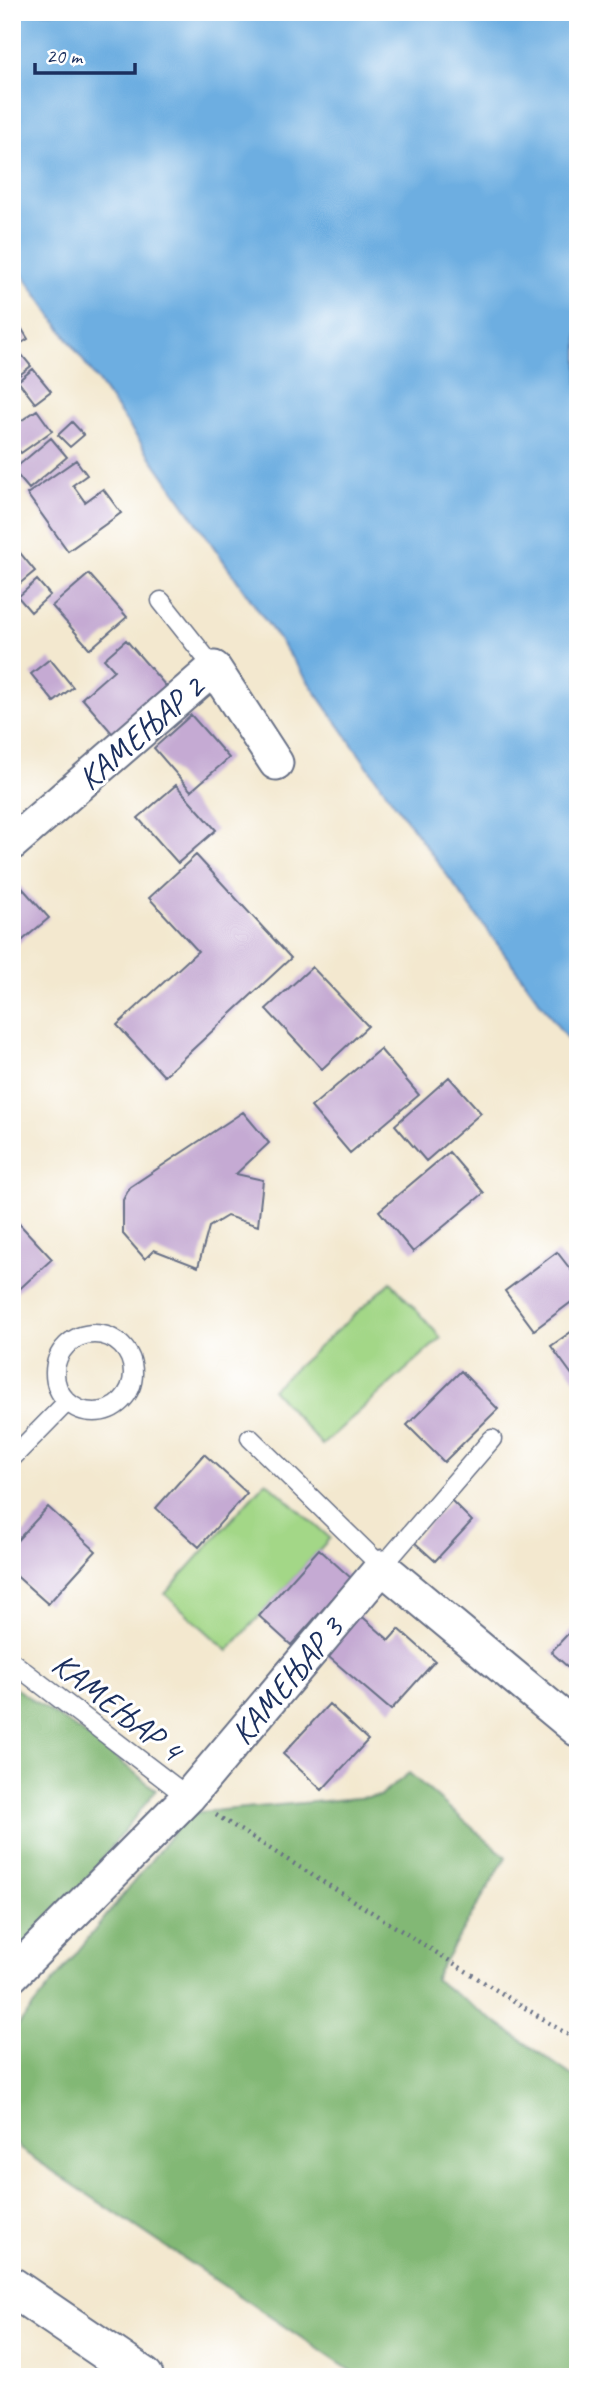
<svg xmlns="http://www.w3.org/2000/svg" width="590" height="2389" font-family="Caveat,sans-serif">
<rect width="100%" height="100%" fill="#fff"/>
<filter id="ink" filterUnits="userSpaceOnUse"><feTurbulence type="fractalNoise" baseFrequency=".0143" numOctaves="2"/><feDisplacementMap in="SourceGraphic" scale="14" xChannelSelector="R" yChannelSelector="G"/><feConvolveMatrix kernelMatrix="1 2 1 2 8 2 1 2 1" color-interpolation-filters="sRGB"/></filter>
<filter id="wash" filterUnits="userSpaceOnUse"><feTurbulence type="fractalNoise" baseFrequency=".00686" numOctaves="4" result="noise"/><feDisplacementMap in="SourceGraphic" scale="28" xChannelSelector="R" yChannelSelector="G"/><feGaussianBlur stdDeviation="1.57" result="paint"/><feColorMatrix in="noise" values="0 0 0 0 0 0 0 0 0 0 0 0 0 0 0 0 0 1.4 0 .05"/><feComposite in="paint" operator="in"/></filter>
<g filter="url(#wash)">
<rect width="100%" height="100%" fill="#f3e8cf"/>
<path fill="#a3d787" stroke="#5f8372" stroke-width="2" d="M391 1282 441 1338 322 1445 272 1389Z
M266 1481 330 1538 228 1651 165 1594Z"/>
<path fill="#82b874" stroke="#4e7469" stroke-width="2" d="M12 1686 100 1745 156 1790 12 1974Z
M409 1773 506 1857 434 1979 578 2080V2377H360L20 2149 12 2139V2033L189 1813 380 1796Z"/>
<path fill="#6daee1" stroke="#446ea0" stroke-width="2" d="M12 12H578V1054L373 774 12 259Z"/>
<g id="blocks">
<path fill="#c5aad3" d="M17 321 28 339 12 349V324Z
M21 354 31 366 13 380 12 361Z
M33 369 51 391 35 403 18 381Z
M37 410 52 431 21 453 12 441V427Z
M72 422 84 435 70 447 58 435Z
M51 438 67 457 29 489 13 470Z
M76 460 87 475 73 485 85 502 103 489 121 513 68 551 27 494Z
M12 543 35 571 12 590Z
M89 574 127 617 90 649 52 606Z
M37 580 50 595 31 612 18 597Z
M126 640 172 693 118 740 82 698 114 670 104 659Z
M50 659 73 687 54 702 31 674Z
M191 715 229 758 191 791 154 748Z
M176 785 216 830 178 863 138 818Z
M196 855 291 958 164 1076 117 1025 198 951 149 898Z
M16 881 49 918 12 949V884Z
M312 967 368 1026 322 1069 266 1009Z
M380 1049 419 1095 350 1153 311 1107Z
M449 1077 481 1113 426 1161 395 1125Z
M243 1112 269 1143 236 1174 263 1180 258 1226 227 1216 209 1227 198 1267 154 1250 145 1259 123 1234V1200L130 1187Z
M449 1152 484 1193 413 1252 379 1211Z
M12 1216 52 1259 12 1296Z
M557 1252 578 1279V1297L534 1330 505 1291Z
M578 1327V1383L551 1346Z
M461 1371 498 1409 444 1462 407 1425Z
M204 1454 247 1493 199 1547 156 1508Z
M451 1500 472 1521 435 1561 413 1541Z
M48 1507 96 1551 48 1604 12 1572V1546Z
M319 1549 351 1578 291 1645 259 1616Z
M357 1612 389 1640 399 1629 435 1661 391 1710 323 1652Z
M578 1623V1676L551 1652Z
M329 1704 368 1740 322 1790 283 1754Z"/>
</g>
</g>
<g filter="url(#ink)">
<use href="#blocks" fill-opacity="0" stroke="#677086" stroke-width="2"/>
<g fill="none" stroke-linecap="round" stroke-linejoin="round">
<g stroke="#677086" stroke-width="21">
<path id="service" d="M161 601 214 668
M55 1373a39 39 0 1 1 78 0a39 39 0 1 1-78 0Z
M250 1438 382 1567 492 1439
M12 1458 67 1402
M12 1662 188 1797"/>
</g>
<g stroke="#677086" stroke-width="37">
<path id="minor" d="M12 843 214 668 276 763
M12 1975 188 1797 382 1567 578 1730"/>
</g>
<g stroke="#677086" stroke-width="42">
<path id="tertiary" d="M12 2287 144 2377"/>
</g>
<path stroke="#677086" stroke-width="4.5" stroke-dasharray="2 5" stroke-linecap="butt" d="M216 1815 578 2041"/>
<use href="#service" stroke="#fff" stroke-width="18"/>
<use href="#minor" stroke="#fff" stroke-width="33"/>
<use href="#tertiary" stroke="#fff" stroke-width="38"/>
</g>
</g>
<g text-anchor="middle" stroke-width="6" stroke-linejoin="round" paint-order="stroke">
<g font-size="33" fill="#1b2f5e" stroke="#fff">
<text transform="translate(140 732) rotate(-41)" y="12">КАМЕЊАР 2</text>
<text transform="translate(286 1680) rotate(-50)" y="12">КАМЕЊАР 3</text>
<text transform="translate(118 1706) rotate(38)" y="12">КАМЕЊАР 4</text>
</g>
</g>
<rect width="590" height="2389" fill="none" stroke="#fff" stroke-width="42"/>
<path d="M35 63v10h100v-10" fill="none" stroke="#1b2f5e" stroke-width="3.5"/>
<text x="46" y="63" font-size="21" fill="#1b2f5e" stroke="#ffffff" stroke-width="5" paint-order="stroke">20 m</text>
</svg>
